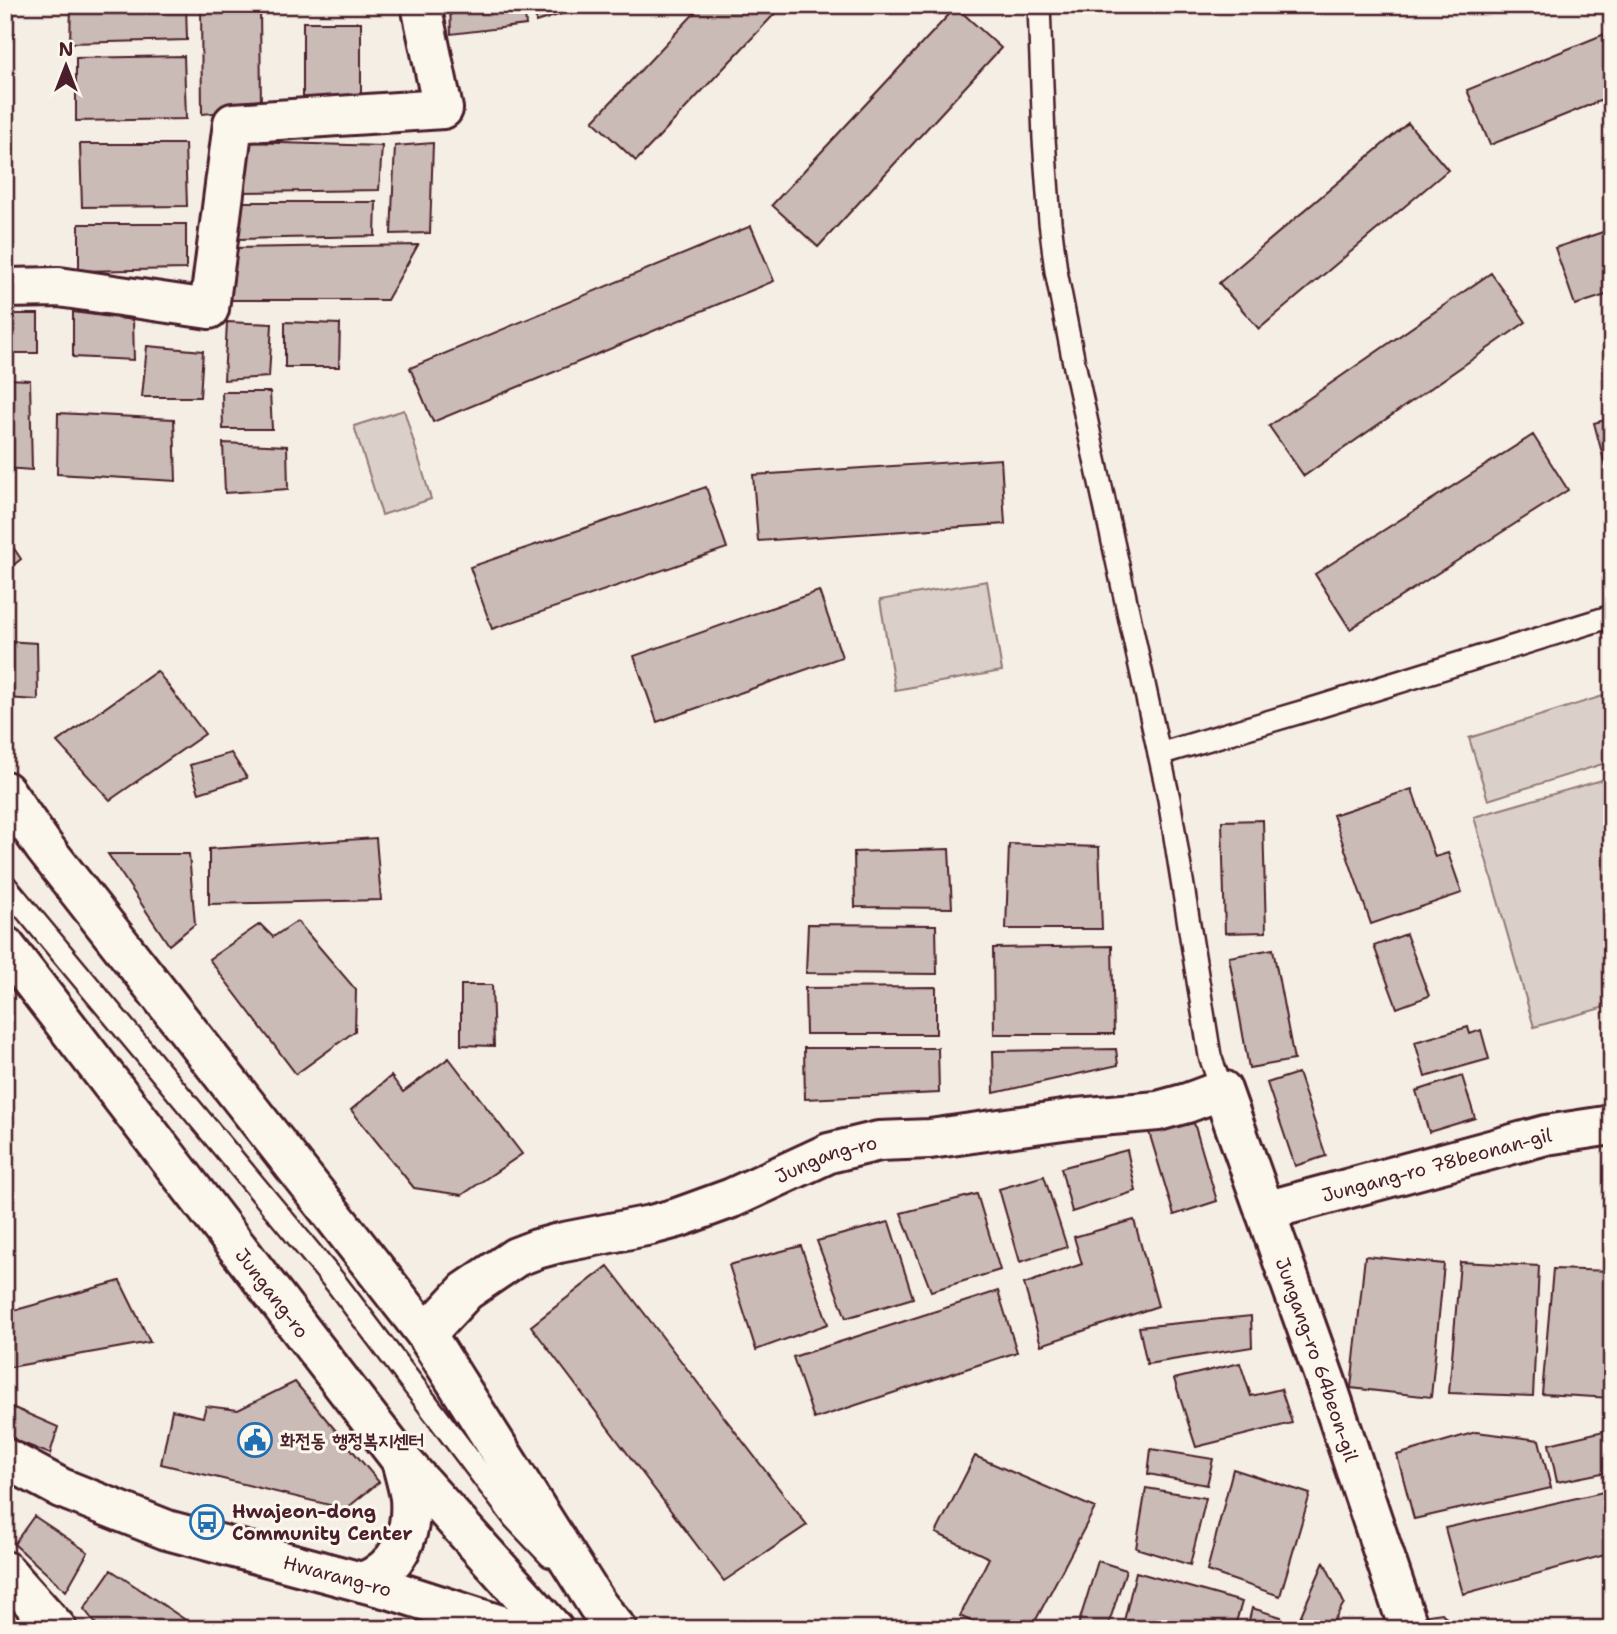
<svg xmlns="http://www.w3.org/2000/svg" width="1617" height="1634" font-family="'Shantell Sans','Poor Story',sans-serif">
<rect width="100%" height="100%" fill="#f4eee4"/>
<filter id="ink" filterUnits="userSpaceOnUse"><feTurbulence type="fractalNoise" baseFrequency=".0143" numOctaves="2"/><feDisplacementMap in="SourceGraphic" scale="14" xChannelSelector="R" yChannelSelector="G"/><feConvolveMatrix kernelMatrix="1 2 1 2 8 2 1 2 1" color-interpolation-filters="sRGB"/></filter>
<g filter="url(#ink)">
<path fill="#dbd0c9" stroke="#92787a" stroke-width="2" d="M404 410 431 499 382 515 354 426Z
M987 581 1002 671 895 690 880 600Z
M1612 693V761L1488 800 1469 738Z
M1612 777V1005L1534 1027 1474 817Z"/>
<path fill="#cabbb6" stroke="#4a1f2b" stroke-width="2" d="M71 5H186L187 40 70 43Z
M201 5H260L261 109 202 114Z
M450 5H524L526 25 451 34Z
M535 5H591L536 22Z
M702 5H783L636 161 593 121Z
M956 7 1001 48 818 247 772 205Z
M303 22H361V100L303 102Z
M1612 31V96L1490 145 1467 90Z
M184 56 186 119 76 121V58Z
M1408 123 1448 170 1259 329 1219 283Z
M244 142 382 146 379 190 241 192Z
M433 143 430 233 391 234 395 146Z
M80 144H185L187 206 82 207Z
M239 202H376L375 236 238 239Z
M79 224H186V269L79 271Z
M751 226 774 281 433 422 410 368Z
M1612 229V293L1575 305 1555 248Z
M418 245 387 300H229L233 248Z
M1491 273 1526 322 1304 476 1269 426Z
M73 312 133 320 134 360 73 357Z
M5 314H38V353H5Z
M227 322 272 324 269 377 224 380Z
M285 322 340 324 339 367H285Z
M147 346 203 351 200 397H142Z
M5 379 30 380 32 470 5 468Z
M222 392H270L272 429H223Z
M58 413 174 419 176 481 57 474Z
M1612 418V482L1610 483 1594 423Z
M1533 435 1568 490 1350 629 1315 574Z
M223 443 287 446 288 489 225 493Z
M1001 459 1005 524 758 541 753 475Z
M706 487 727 548 492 629 470 567Z
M5 535 21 559 5 572Z
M819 591 842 657 657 722 634 656Z
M5 641 37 643 38 700 5 698Z
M157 671 205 734 110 800 57 742Z
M231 753 247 778 199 793 190 765Z
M1412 789 1435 857 1448 853 1462 893 1371 924 1333 815Z
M1263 820 1266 932 1225 933 1222 821Z
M376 838 381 900 209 904V849Z
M1009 844 1099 847 1102 929H1006Z
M949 849 952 908 855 907 854 852Z
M108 854H189L195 924 169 945Z
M297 921 356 990 355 1031 296 1074 209 959 260 924 273 937Z
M808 924 936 925 937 974 806 973Z
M1406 934 1429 996 1397 1008 1374 946Z
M1112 946 1114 1034H994L993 948Z
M1273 949 1294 1060 1249 1068 1229 957Z
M461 985H492L494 1046 461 1045Z
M936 987V1034H806L805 988Z
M1468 1027 1470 1034 1481 1030 1489 1059 1425 1077 1415 1042Z
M804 1048H938L939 1093 805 1099Z
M1116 1049 1118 1065 994 1093 993 1051Z
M449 1058 522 1154 462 1195 414 1188 351 1110 391 1076 403 1092Z
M1298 1073 1326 1156 1295 1166 1267 1083Z
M1462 1076 1475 1118 1429 1132 1416 1091Z
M1194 1123 1217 1201 1174 1215 1149 1132Z
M1127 1150 1136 1191 1072 1212 1061 1168Z
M1044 1176 1067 1247 1020 1262 999 1189Z
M977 1194 1000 1270 931 1291 901 1213Z
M1134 1220 1158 1306 1041 1345 1024 1284 1082 1264 1074 1237Z
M889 1222 913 1298 846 1318 817 1241Z
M801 1246 828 1324 756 1350 729 1265Z
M1365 1256 1444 1264 1431 1397 1351 1388Z
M1460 1262 1539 1266 1533 1396 1449 1393Z
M608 1266 807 1525 724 1581 531 1326Z
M1553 1269 1612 1271V1398L1542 1394Z
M120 1281 150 1342 5 1368V1313Z
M998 1291 1017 1352 814 1419 793 1357Z
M1251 1316 1252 1347 1147 1364 1139 1327Z
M1240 1363 1251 1396 1281 1389 1292 1423 1196 1447 1174 1379Z
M295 1382 379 1482 346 1509 161 1464 172 1410 203 1417 206 1406 238 1410Z
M5 1404 58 1427 50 1454 5 1436Z
M1612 1429V1471L1557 1482 1549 1444Z
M1476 1432 1539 1440 1551 1488 1414 1519 1397 1455Z
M1151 1449 1213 1459 1207 1485 1148 1474Z
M975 1456 1095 1508 1031 1629H987L960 1616 989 1558 936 1533Z
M1233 1469 1310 1494 1280 1596 1207 1571Z
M1146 1488 1206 1498 1190 1565 1136 1548Z
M1612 1490V1553L1463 1594 1445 1528Z
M34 1516 88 1552 66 1591 14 1544Z
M1098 1561 1126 1570 1107 1629H1077Z
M1324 1562 1344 1603 1329 1629H1295Z
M111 1570 199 1629H100L84 1609Z
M1136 1572 1242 1602 1234 1629H1122Z
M1252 1608 1281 1617 1278 1629H1247Z
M1442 1613 1456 1629H1432L1428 1615Z"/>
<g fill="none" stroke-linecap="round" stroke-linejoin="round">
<g stroke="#4a1f2b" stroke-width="26">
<path id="lane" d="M1039 5 1044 139 1050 222 1056 271 1074 363 1169 799 1210 1056 1222 1090
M1159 754 1318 707 1612 616
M5 885 336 1283 514 1518 550 1556"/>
</g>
<g stroke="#4a1f2b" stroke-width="44">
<g id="street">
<path d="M5 288 59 287 209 309 233 123 443 109 421 5"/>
<path id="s1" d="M1265 1211 1546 1135 1612 1125"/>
<path id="s2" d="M426 1334 466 1291 516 1257 537 1249 559 1243 651 1225 677 1218 732 1198 829 1153 879 1141 930 1139 1077 1118 1158 1111 1187 1103 1222 1090 1326 1382 1409 1629"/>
<path d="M5 1571 57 1629"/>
</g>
</g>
<g stroke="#4a1f2b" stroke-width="44">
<g id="secondary">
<path id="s3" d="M5 1458 61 1488 167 1530 395 1591 513 1629"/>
</g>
</g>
<g stroke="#4a1f2b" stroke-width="44">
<g id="primary">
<path d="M5 791 44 847 426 1334 598 1606 617 1629"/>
<path id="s4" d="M5 946 401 1460 553 1629"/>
<path d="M363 1582C398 1568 413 1535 410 1498 408 1485 404 1473 401 1460"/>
</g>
</g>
<use href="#lane" stroke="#fbf7ec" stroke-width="21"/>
<use href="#street" stroke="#fbf7ec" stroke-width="38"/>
<use href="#secondary" stroke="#fbf7ec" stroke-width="38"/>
<use href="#primary" stroke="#fbf7ec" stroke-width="38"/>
</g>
</g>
<defs>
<g id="civic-ring" transform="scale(1.75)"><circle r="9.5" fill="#fbf7ec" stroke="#1f6fb2" stroke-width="1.5"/><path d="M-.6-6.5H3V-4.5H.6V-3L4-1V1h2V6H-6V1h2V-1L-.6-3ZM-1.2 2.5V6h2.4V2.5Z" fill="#1f6fb2"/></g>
<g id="bus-ring" transform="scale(1.75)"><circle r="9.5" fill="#fbf7ec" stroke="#1f6fb2" stroke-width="1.5"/><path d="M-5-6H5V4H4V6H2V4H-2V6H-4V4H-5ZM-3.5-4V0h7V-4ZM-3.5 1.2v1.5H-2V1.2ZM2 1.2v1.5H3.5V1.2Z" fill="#1f6fb2"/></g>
</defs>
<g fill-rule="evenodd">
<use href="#civic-ring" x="255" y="1440"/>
<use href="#bus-ring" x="207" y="1522"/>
</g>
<g text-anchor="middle" stroke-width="6" stroke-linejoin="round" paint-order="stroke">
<g font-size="19" fill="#4a1f2b" stroke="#fbf7ec">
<text dy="7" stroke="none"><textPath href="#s2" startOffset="446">Jungang-ro</textPath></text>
<text dy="7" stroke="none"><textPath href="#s1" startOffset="178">Jungang-ro 78beonan-gil</textPath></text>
<text dy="7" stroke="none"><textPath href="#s4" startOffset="438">Jungang-ro</textPath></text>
<text dy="7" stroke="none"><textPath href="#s2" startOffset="1136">Jungang-ro 64beon-gil</textPath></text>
<text dy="7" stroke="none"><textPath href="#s3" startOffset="354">Hwarang-ro</textPath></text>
</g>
<g font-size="19" font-weight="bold" fill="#4a1f2b" stroke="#fbf7ec" text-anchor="start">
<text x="280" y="1447">화전동 행정복지센터</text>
<text x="232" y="1518">Hwajeon-dong<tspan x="232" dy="22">Community Center</tspan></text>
</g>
</g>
<rect width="1617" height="1634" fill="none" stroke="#fbf7ec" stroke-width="28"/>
<rect x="14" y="14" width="1589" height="1606" fill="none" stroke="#4a1f2b" stroke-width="2.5" filter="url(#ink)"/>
<g transform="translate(66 66)" stroke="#fbf7ec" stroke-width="5" paint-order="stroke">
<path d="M0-5L12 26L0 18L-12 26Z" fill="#4a1f2b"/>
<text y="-10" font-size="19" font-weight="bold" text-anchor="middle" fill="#4a1f2b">N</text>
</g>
</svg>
